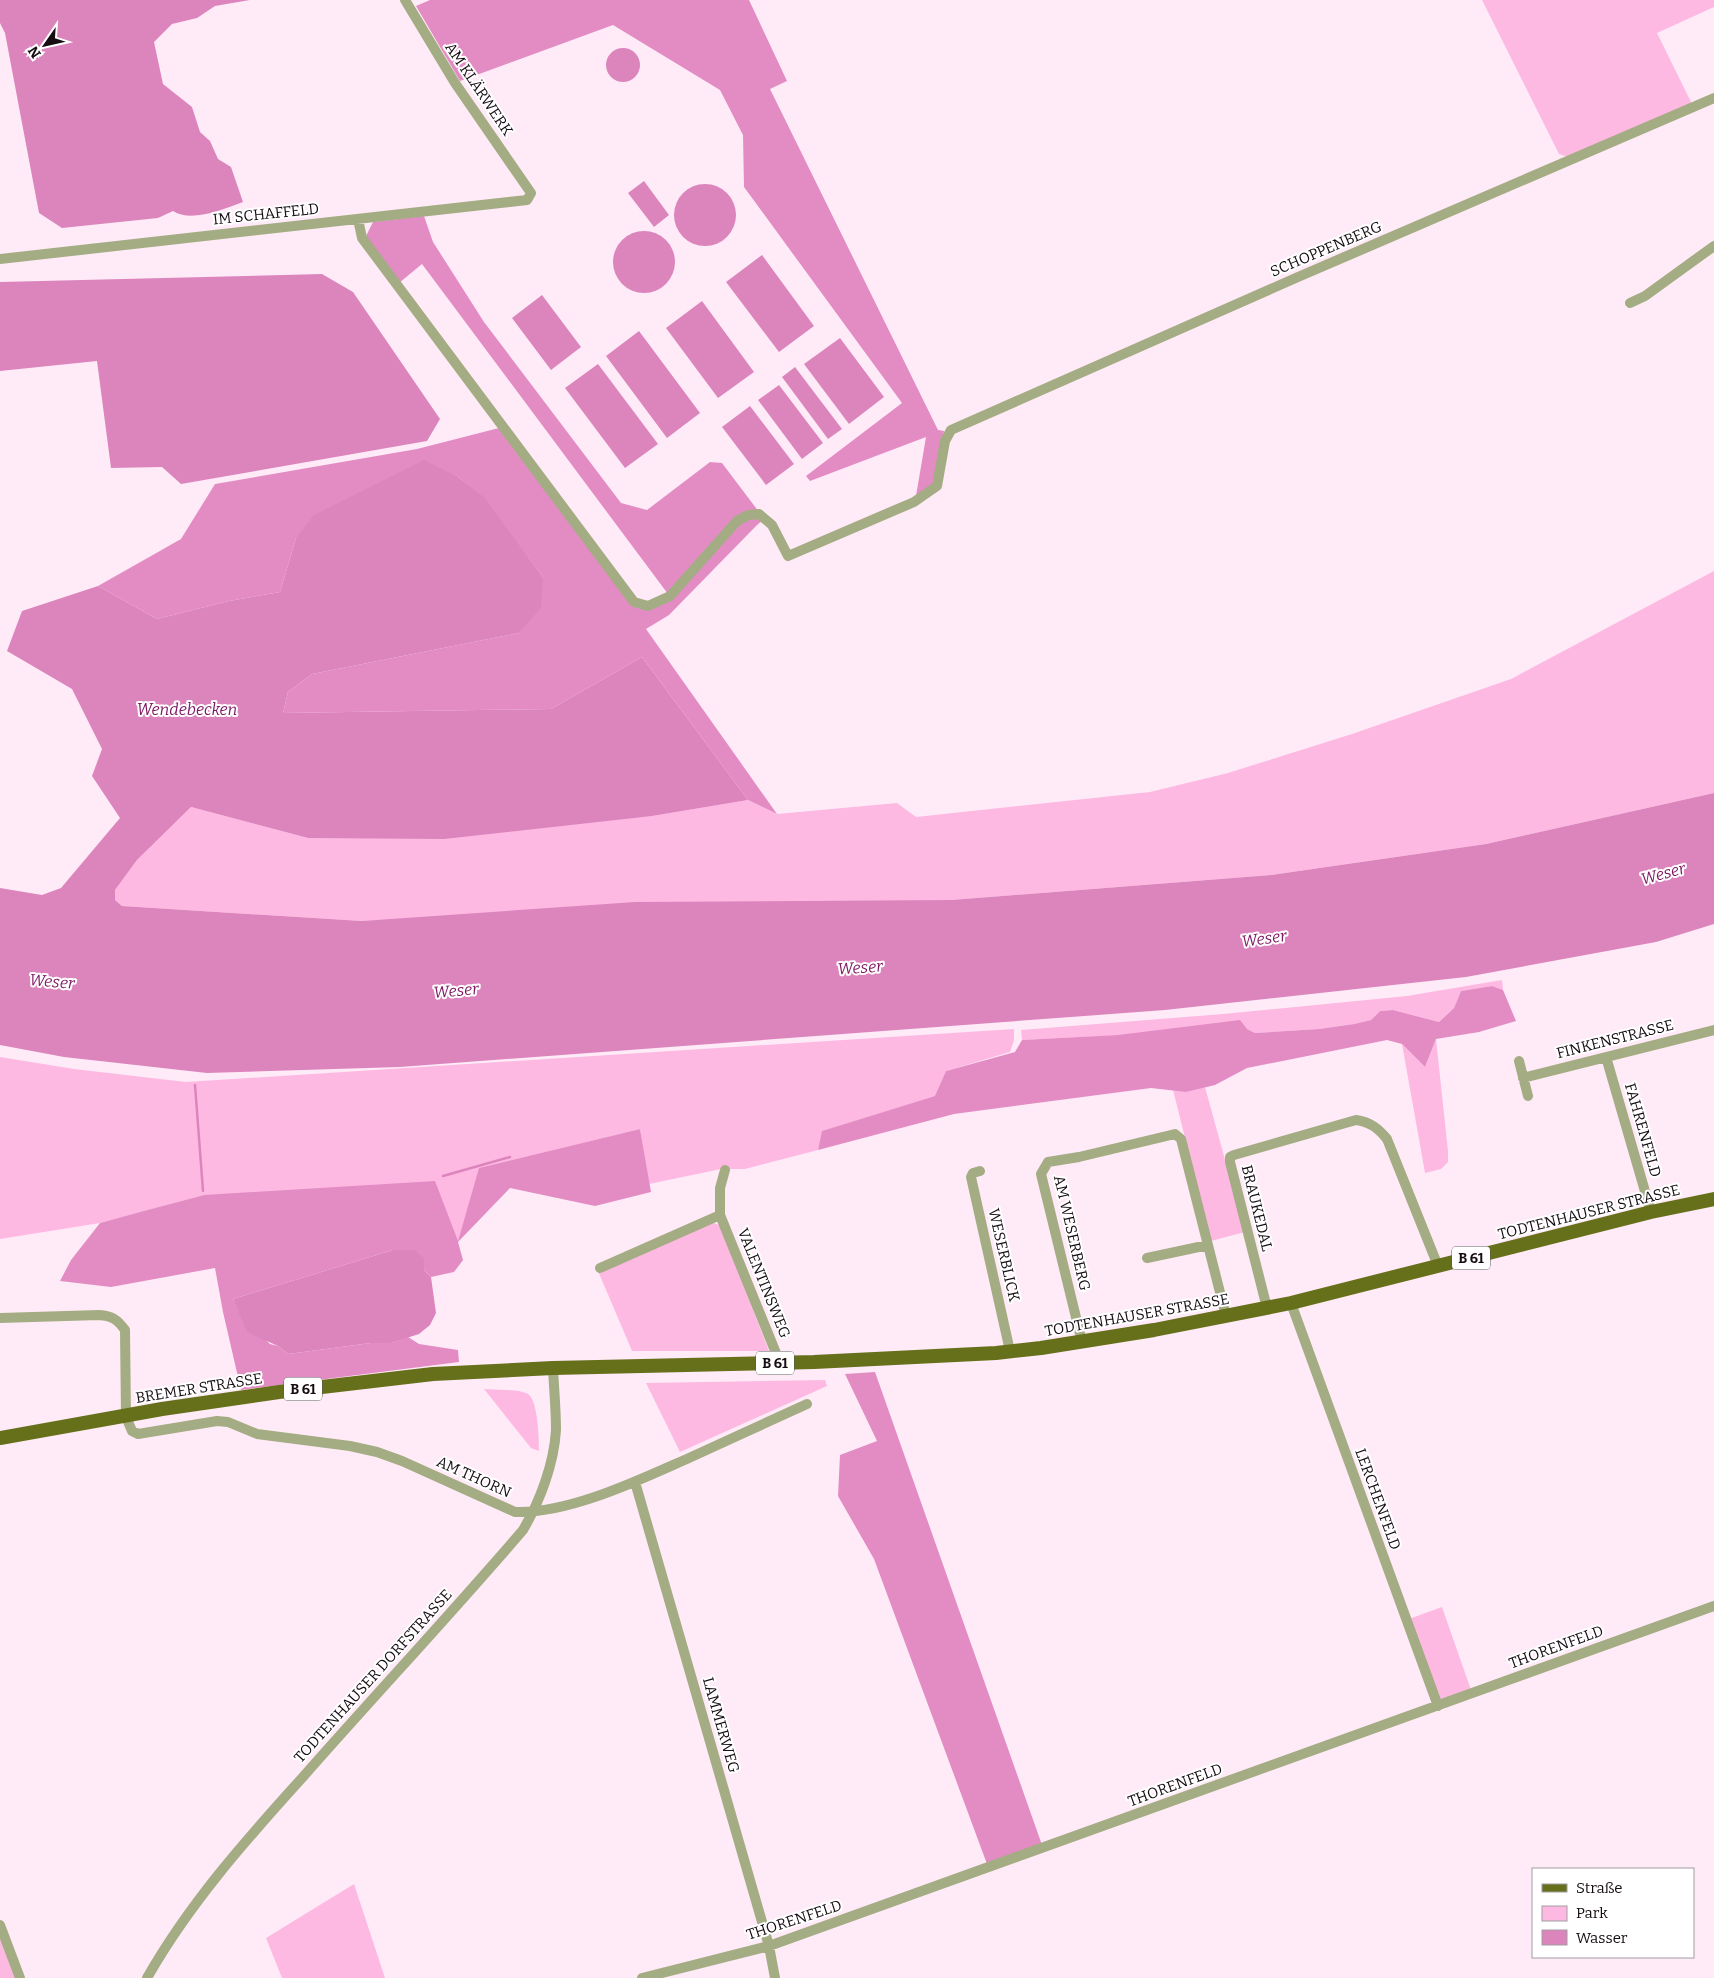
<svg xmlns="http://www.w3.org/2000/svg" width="1714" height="1978" font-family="Bitter,serif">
<rect width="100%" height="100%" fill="#ffebf7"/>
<path fill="#feb9e3" d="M1482 0H1714V7L1657 33 1692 104 1568 157 1559 154Z
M1714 571V793L1486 844 1271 875 951 900 362 921 122 906 115 900V890L137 860 191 807 308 838 652 816 748 800 777 814 897 803 916 817 1150 792 1228 773 1352 734 1511 679Z
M1502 980 1503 990 1492 986 1461 991 1454 1008 1439 1022 1393 1010 1380 1011 1371 1020 1354 1024 1319 1029 1255 1033 1247 1029 1022 1040 1021 1030 1223 1014 1407 996Z
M1014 1029V1040L1010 1052 946 1071 936 1096 823 1131 818 1150 745 1169H721L649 1184 640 1129 480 1168 458 1242 204 1195 100 1223 0 1239V1057L74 1069 186 1082Z
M1436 1039 1448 1151V1162L1441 1169 1425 1173 1402 1044 1425 1067Z
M1205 1087 1245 1232 1211 1241 1173 1090 1186 1092Z
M710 1222 720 1225 769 1351H632L598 1271Z
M825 1380 827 1386 680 1452 646 1383Z
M484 1389C495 1390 519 1389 528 1394 538 1400 539 1439 539 1451L531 1448Z
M1442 1607 1471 1690 1439 1702 1409 1619Z
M354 1884 385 1978H282L266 1938Z
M0 1939 15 1978H0Z"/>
<path fill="#e38cc4" d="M430 0H749L787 81 770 89 938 430 944 431 934 485 916 496 926 437 810 481 806 476 902 403 744 187 743 135 720 90 613 25 460 81 416 6Z
M424 216 433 242 484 322 621 503 647 510 710 462 722 463 759 512H747L668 594 422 264 399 283 365 238 373 222Z
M499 428 631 605C650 609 656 610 671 598L738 523 748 517 763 520 757 525 669 615 646 629 777 814 748 800 642 657 551 709 283 713 288 692 312 674 519 633 543 577 485 499 458 477 296 538 280 592 229 601 157 619 98 586 181 539 215 484 417 449Z
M1492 986 1503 990 1516 1021 1479 1032 1436 1039 1425 1067 1402 1044 1387 1040 1247 1068 1215 1085 1186 1092 1151 1088 954 1114 818 1150 822 1131 935 1096 946 1071 1015 1052 1022 1040 1118 1035 1240 1020 1247 1029 1255 1033 1319 1029 1354 1024 1371 1020 1380 1011 1393 1010 1439 1022 1454 1008 1461 991Z
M640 1129 651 1192 595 1206 510 1188 458 1242 463 1260 454 1272 431 1277 424 1270 393 1250 233 1299 240 1314 270 1344 278 1346 288 1354 371 1343H391L408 1337 419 1344 458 1350 459 1362 241 1390 223 1312 215 1268 111 1287 60 1281 71 1260 100 1223 140 1212 204 1195 435 1181 458 1241 479 1168Z
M875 1372 1042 1845 987 1864 874 1559 838 1496 840 1455 877 1441 845 1374Z"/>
<path fill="#dc85bd" d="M0 0H250L215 6 197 18 172 24 154 42 163 84 192 107 200 132 210 141 218 159 231 167 243 202C224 209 191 223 173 211L158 218 62 228 39 213 5 33 0 23Z
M606 65a17 17 0 1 1 34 0a17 17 0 1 1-34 0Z
M644 181 669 215 654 227 628 193Z
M674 215a31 31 0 1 1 62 0a31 31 0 1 1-62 0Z
M613 262a31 31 0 1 1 62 0a31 31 0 1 1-62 0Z
M762 255 814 326 779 352 726 282Z
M322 274 353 292 440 419 427 441 181 484 162 467 111 468 97 361 0 371V282Z
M542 295 581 347 551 370 512 318Z
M702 301 754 372 718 398 666 328Z
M639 331 700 413 667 438 606 356Z
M840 338 884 397 849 424 804 364Z
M598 364 658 444 625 468 565 388Z
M795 367 842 429 828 439 782 377Z
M779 385 823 443 802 459 758 400Z
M750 406 794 464 766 485 722 427Z
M424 460 458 477 485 498 543 577 541 608 519 633 312 674 288 692 283 713 551 709 642 657 748 800 652 816 444 839 308 838 191 807 137 860 115 890V900L122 906 362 921 635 902 951 900 1271 875 1486 844 1714 793V924L1656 942 1466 977 1165 1010 400 1067 207 1073 64 1057 0 1045V888L42 895 61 888 120 818 92 776 102 749 72 689 7 651 22 611 98 586 157 619 229 601 280 592 296 538 314 515Z
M393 1250H415L424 1258V1270L431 1277 436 1313 430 1325 419 1334 391 1343H371L288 1354 278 1346 247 1332 233 1299Z"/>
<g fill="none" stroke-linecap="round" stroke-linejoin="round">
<path stroke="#dc85bd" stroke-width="2.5" d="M195 1085 203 1191
M443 1176 510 1157"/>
<path stroke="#a4ac83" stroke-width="10" d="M358 219 362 238 634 602 648 606 670 596 737 521 748 515 759 514 772 525 788 556 914 502 937 486 945 441 951 430 1298 277 1714 98
M0 259 527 200 531 193 455 83 405 0
M1630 303 1645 296 1714 246
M1606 1057 1651 1212
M1519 1061 1528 1096
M1523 1078 1714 1030
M725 1170 720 1188V1215L780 1363
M980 1171 973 1173 971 1177 1010 1351
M1147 1258 1208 1245
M600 1268 720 1215
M1291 1303 1438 1706
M1267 1308 1230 1162V1157L1234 1155 1356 1120C1370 1122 1378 1128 1387 1139L1438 1266
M0 1318 99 1315C112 1316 117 1319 125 1330L126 1417 132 1431 138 1434 217 1421 228 1422 257 1434 350 1446 377 1452 402 1461 515 1512C569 1514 639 1480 689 1458 728 1440 768 1422 807 1404
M1082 1342 1041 1174 1048 1162 1079 1157 1175 1134 1181 1139 1226 1316
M635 1482 769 1946 775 1978
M0 1925 20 1978
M147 1978C189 1904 245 1841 302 1778 375 1695 451 1614 523 1530 540 1501 554 1464 556 1430 556 1410 554 1389 553 1368
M642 1978 769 1946 1714 1606"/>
<path stroke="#66701a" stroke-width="14" d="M0 1438 162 1409 279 1392 433 1374 553 1368 814 1362 996 1353 1041 1348 1154 1330 1291 1303 1651 1212 1714 1199"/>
</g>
<g text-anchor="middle" stroke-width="4" stroke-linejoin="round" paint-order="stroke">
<g fill="#fff" stroke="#5b5659" stroke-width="1">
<rect x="1452" y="1246.5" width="38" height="23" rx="4"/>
<rect x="756" y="1351.5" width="38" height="23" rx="4"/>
<rect x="284" y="1377.5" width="38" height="23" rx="4"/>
</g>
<g font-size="14" font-weight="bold" fill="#150d12">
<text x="1471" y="1263">B 61</text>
<text x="775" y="1368">B 61</text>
<text x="303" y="1394">B 61</text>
</g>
<g font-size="15" fill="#150d12" stroke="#fff">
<text transform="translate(479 89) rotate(56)" y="5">AM KLÄRWERK</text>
<text transform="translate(266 214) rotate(-6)" y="5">IM SCHAFFELD</text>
<text transform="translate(1326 249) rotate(-23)" y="5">SCHOPPENBERG</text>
<text transform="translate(1615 1039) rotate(-14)" y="5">FINKENSTRASSE</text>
<text transform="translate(1643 1130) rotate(74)" y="5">FAHRENFELD</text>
<text transform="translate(1257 1208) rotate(76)" y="5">BRAUKEDAL</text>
<text transform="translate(1589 1212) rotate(-14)" y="5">TODTENHAUSER STRASSE</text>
<text transform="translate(1072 1233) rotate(77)" y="5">AM WESERBERG</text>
<text transform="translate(1004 1255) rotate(77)" y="5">WESERBLICK</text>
<text transform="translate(764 1283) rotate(68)" y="5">VALENTINSWEG</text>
<text transform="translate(1137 1315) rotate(-10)" y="5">TODTENHAUSER STRASSE</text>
<text transform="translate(199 1388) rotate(-9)" y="5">BREMER STRASSE</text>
<text transform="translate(474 1477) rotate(24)" y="5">AM THORN</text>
<text transform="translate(1378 1499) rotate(70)" y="5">LERCHENFELD</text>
<text transform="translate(1556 1647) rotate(-20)" y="5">THORENFELD</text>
<text transform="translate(373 1676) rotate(-48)" y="5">TODTENHAUSER DORFSTRASSE</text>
<text transform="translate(721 1725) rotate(74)" y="5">LAMMERWEG</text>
<text transform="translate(1175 1785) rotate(-20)" y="5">THORENFELD</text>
<text transform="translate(794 1920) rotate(-18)" y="5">THORENFELD</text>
</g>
<g font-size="16" font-style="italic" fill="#7e1863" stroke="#fff">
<text x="187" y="715">Wendebecken</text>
<text transform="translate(1663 873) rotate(-15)" y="6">Weser</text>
<text transform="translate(1264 938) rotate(-8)" y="6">Weser</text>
<text transform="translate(860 967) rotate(-4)" y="6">Weser</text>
<text transform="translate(52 981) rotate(5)" y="6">Weser</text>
<text transform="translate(456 990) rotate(-5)" y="6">Weser</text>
</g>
</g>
<rect x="1532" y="1868" width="162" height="90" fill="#ffffff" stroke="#a19ea0"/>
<rect x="1542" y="1884" width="25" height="8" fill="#66701a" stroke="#a19ea0"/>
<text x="1576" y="1893" font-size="15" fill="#150d12">Straße</text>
<rect x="1542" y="1906" width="25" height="15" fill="#feb9e3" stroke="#a19ea0"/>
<text x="1576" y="1918" font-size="15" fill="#150d12">Park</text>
<rect x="1542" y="1930" width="25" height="15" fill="#dc85bd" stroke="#a19ea0"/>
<text x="1576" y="1943" font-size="15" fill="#150d12">Wasser</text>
<g transform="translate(45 45) rotate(236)" stroke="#ffffff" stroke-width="4" paint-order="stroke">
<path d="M0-4L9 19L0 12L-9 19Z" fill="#150d12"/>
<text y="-8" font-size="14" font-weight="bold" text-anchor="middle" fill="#150d12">N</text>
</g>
</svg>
